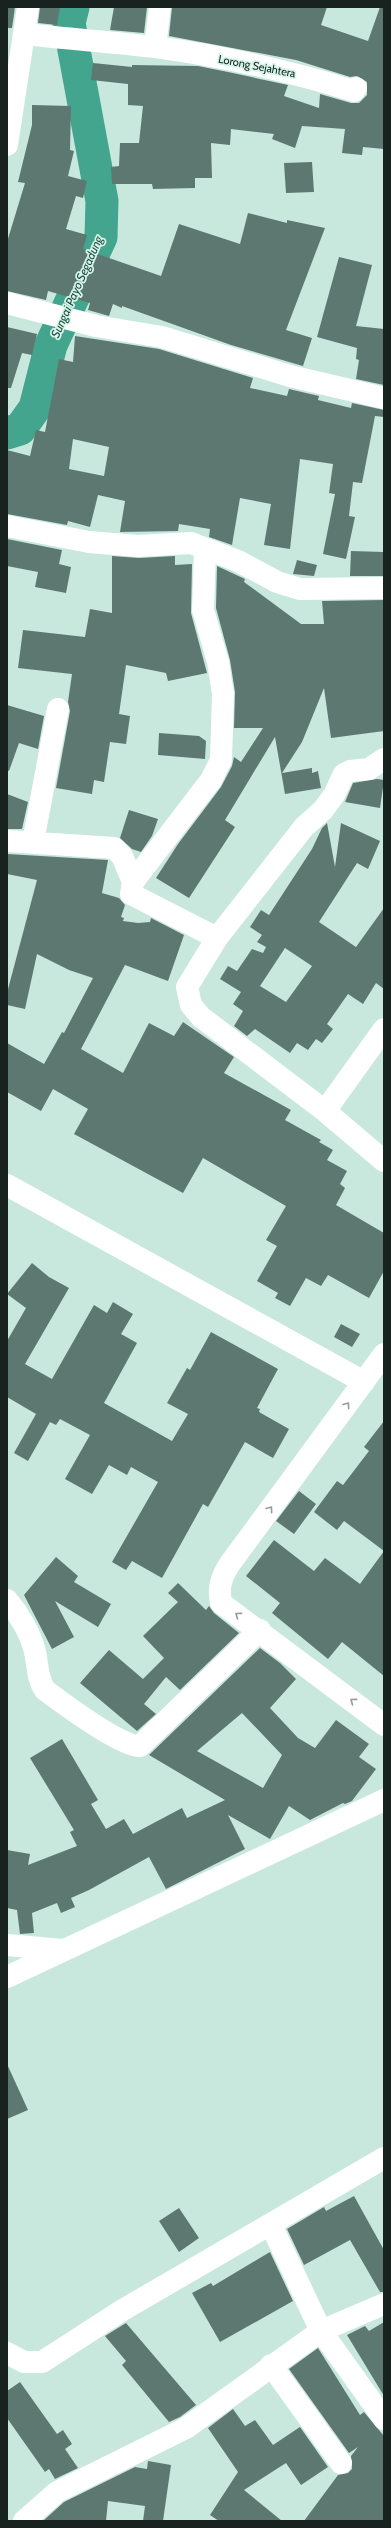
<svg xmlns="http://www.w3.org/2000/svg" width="391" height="2528" font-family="Cabin,sans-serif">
<rect width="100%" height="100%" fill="#c8e7dd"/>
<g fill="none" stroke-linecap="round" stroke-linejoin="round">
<path stroke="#44a58e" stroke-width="33" d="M7 433 20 429 35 408 51 345 101 237 102 201 69 23 73 7"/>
</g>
<path fill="#5d7870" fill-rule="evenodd" d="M7 7H15L12 28H7Z
M40 7H60L57 25 38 23Z
M114 7H147L144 33 110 30Z
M172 7H327L321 25 368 41 380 7H384V149L363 147 362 155 342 153 345 129 302 126 295 148 272 139 274 134 231 129 230 145 211 143 212 178H195V188L153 189 152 184H112L111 167 119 166 120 143H139L143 106 128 105V84L91 80 93 63 132 67V65L198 66 228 72 288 85 284 96 319 108 320 94 351 103H359L367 95V82L357 76 350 77 296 60 169 36Z
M32 105 71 106 70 150 74 151 68 176 87 181 83 198 76 196 66 229 87 235 83 249 161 276 179 224 240 244 248 213 287 223V220L325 228 286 330 312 338 303 366 231 345 122 306V308L113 304 109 316 88 310 90 303 48 291 46 300 7 291V242L25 183 18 182 32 125Z
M312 162 314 192 286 193 284 163Z
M339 257 372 265 356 326 384 329V385L356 379 359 360 356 359 357 348 317 337Z
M7 327 37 334 32 355 22 353 11 388H7Z
M75 336 159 349 253 378 250 388 287 396 289 389 319 396 318 400 351 408 352 403 384 410V417L375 416 362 483 353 482 349 516 355 517 346 559 323 554 335 494 329 493 333 464 300 459 290 549 264 545 271 504 240 498 232 545 209 537 210 529 179 524 178 531 120 532 125 501 98 495 90 527 68 521 67 525 7 514V450L30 456 36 430 45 432 59 359 73 362ZM73 439 109 447 104 476 69 469Z
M7 539 62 550 59 564 71 567 66 593 35 587 38 572 7 566Z
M351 551 384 552V576H350Z
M112 556 139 558 175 556V565L192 564 191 613 207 673 168 681 166 673 126 665 119 714 130 716 126 744 110 742 104 782 94 780 92 794 56 788 70 711 68 702 72 674 18 668 23 630 85 637 90 609 112 613Z
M297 560 317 565 314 576 293 574Z
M217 566 245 579 244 582 301 624H324L322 601 384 600V731L331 738 324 688 302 742 282 773 312 768V773L318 771 321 788 285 794 275 737 225 820 235 827 189 898 156 878 178 844 221 787 232 766 234 757 241 762 263 728H234L235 692 230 660 216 608Z
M7 705 44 716 38 749 19 743 9 771 7 770Z
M159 733 199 736 206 741 205 759 158 755Z
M377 779 384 780 380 808 345 802 353 783Z
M7 794 28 802 22 829H7Z
M129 810 158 819 152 836 141 852 132 849 120 838Z
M327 823 335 867 341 823 380 841 368 869 357 863 319 922 356 947 384 908V989L376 983 363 1004 348 994 327 1024 333 1029 322 1043 316 1039 308 1050 297 1043 290 1053 255 1029 247 1036 234 1026 243 1011 233 1004 241 992 220 979 228 966 237 971 252 949 263 953 266 947 257 942 262 935 250 927 261 910 269 915 312 849 322 828ZM285 948 312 966 286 1002 260 986Z
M7 854 108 860 102 893 119 898 125 905 121 917 124 918 123 921 138 923 150 922 151 918 184 935 168 981 125 965 81 1049 123 1073 149 1023 174 1036 183 1022 234 1057 224 1073 291 1110 285 1120 321 1140 319 1142 333 1150 327 1160 347 1171 340 1184 345 1188 336 1205 384 1233V1271L369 1298 328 1275 321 1286 306 1278 290 1306 275 1298 278 1293 257 1281 277 1246 266 1240 286 1206 203 1158 183 1193 74 1134 88 1109 53 1089 41 1111 7 1092V1043L44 1064 62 1032 64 1033 93 978 69 970 37 954 25 1009 7 1005V993L37 880 7 874Z
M32 1263 49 1277 69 1288 25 1364 52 1379 94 1305 107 1313 113 1302 133 1314 121 1334 137 1343 104 1403 172 1441 188 1414 167 1403 187 1368 190 1370 211 1332 278 1369 257 1408 260 1409 259 1412 289 1429 273 1458 245 1442 208 1507 203 1504 162 1578 132 1561 126 1570 112 1562 158 1482 131 1467 127 1475 109 1465 92 1494 65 1479 90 1435 60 1419 56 1425 50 1422 28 1461 14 1453 36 1414 7 1397V1341L26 1308 7 1294Z
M341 1324 360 1334 352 1347 334 1337Z
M384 1421V1676L342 1642 328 1659 272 1613 280 1603 246 1576 274 1540 314 1571 325 1558 360 1584 384 1551 344 1521 337 1530 314 1512 337 1481 343 1485 369 1451 364 1447Z
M299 1491 316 1504 294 1534 276 1521Z
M56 1557 78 1576 74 1582 111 1604 98 1627 55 1601 74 1637 52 1649 24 1595Z
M178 1583 206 1610 209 1606 214 1613 239 1633 180 1690 166 1677 144 1704 156 1714 137 1731 80 1683 109 1650 143 1679 164 1658 143 1636 178 1602 168 1593Z
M260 1648 280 1663 296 1679 270 1708 298 1738 315 1748 336 1720 369 1744 359 1757 376 1769 352 1801 345 1804 343 1803 310 1820 289 1806 270 1839 228 1815 245 1849 166 1889 149 1857 89 1890 71 1898 75 1907 61 1913 57 1903 32 1913 34 1933 20 1934 17 1910 7 1908V1850L30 1854 28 1865 77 1846 70 1832 74 1830 30 1758 62 1739 98 1800 91 1804 106 1829 124 1819 133 1834 182 1808 187 1818 225 1800 149 1755ZM242 1713 282 1755 263 1788 197 1751Z
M7 2064 28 2110 7 2119Z
M354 2196 384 2250V2292H380L350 2240 304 2265 287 2229 324 2207 326 2211Z
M179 2208 199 2238 179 2252 159 2221Z
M270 2252 293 2301 220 2342 192 2293 211 2283 213 2286Z
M384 2322V2396L347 2335 365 2326 369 2331Z
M126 2323 196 2405 180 2417 169 2422 122 2365 126 2361 105 2336Z
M318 2348 360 2415 364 2412 384 2436V2521H304L338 2475 348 2473 352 2469 351 2456 358 2447 349 2453 289 2369Z
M20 2382 57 2434 63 2430 72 2444 65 2449 78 2468 55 2479 49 2469 45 2472 7 2418V2391Z
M233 2409 245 2426 255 2420 273 2445 300 2427 328 2467 301 2485 286 2463 244 2490 282 2521H219L210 2515 238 2472 208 2428Z
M148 2461 171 2465 163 2521H143L145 2506 108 2501 106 2521H43L64 2502 135 2467 147 2469Z"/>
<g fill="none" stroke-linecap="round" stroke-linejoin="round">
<path stroke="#fff" stroke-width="22" d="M25 34C68 39 112 42 155 47 222 56 289 71 354 91L356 88
M155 47 160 7
M7 303 96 326 162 337 290 376 384 398
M7 526 89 542 138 546 191 543 238 561 277 582 300 589 384 588
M205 550 203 610 218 662 223 694 221 760 211 780 133 882 131 894 217 938
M384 759 369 769 350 771 344 774 334 795 323 810 304 827 217 938 187 987 191 1005 201 1017 325 1111 384 1161
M7 841 114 848 122 856 133 882
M33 842 58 709
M325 1111 384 1029
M7 1600C19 1614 31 1634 35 1652 38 1665 37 1679 45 1690 61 1702 124 1749 140 1746L260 1630
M7 1945 63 1950
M7 1977 384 1800
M271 2225 321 2331 384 2419
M7 2353 24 2362H42L121 2311 384 2158
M271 2365 341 2463
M24 2521 57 2492 186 2428 321 2331 384 2304"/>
<path stroke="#fff" stroke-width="22" d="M7 145 28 7
M7 1185 364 1382
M384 1354 229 1565C221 1578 218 1587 221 1603L384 1725"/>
</g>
<defs><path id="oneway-chevron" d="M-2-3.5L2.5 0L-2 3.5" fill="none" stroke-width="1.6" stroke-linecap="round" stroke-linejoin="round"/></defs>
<g stroke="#979c9b">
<use href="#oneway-chevron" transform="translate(347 1405) rotate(-54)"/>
<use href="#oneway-chevron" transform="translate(270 1509) rotate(-54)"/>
<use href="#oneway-chevron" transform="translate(238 1615) rotate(-144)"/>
<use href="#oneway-chevron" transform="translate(353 1701) rotate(-143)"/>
</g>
<g text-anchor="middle" stroke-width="3.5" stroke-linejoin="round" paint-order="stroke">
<g font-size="11" fill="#182320" stroke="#d5f4ea">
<text transform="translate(257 66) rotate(11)" y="4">Lorong Sejahtera</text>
</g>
<g font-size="12" font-style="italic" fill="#1d483d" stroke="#d5f4ea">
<text transform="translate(77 287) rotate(-66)" y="4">Sungai Payo Segadung</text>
</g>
</g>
<rect width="391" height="2528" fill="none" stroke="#182320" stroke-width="16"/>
</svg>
